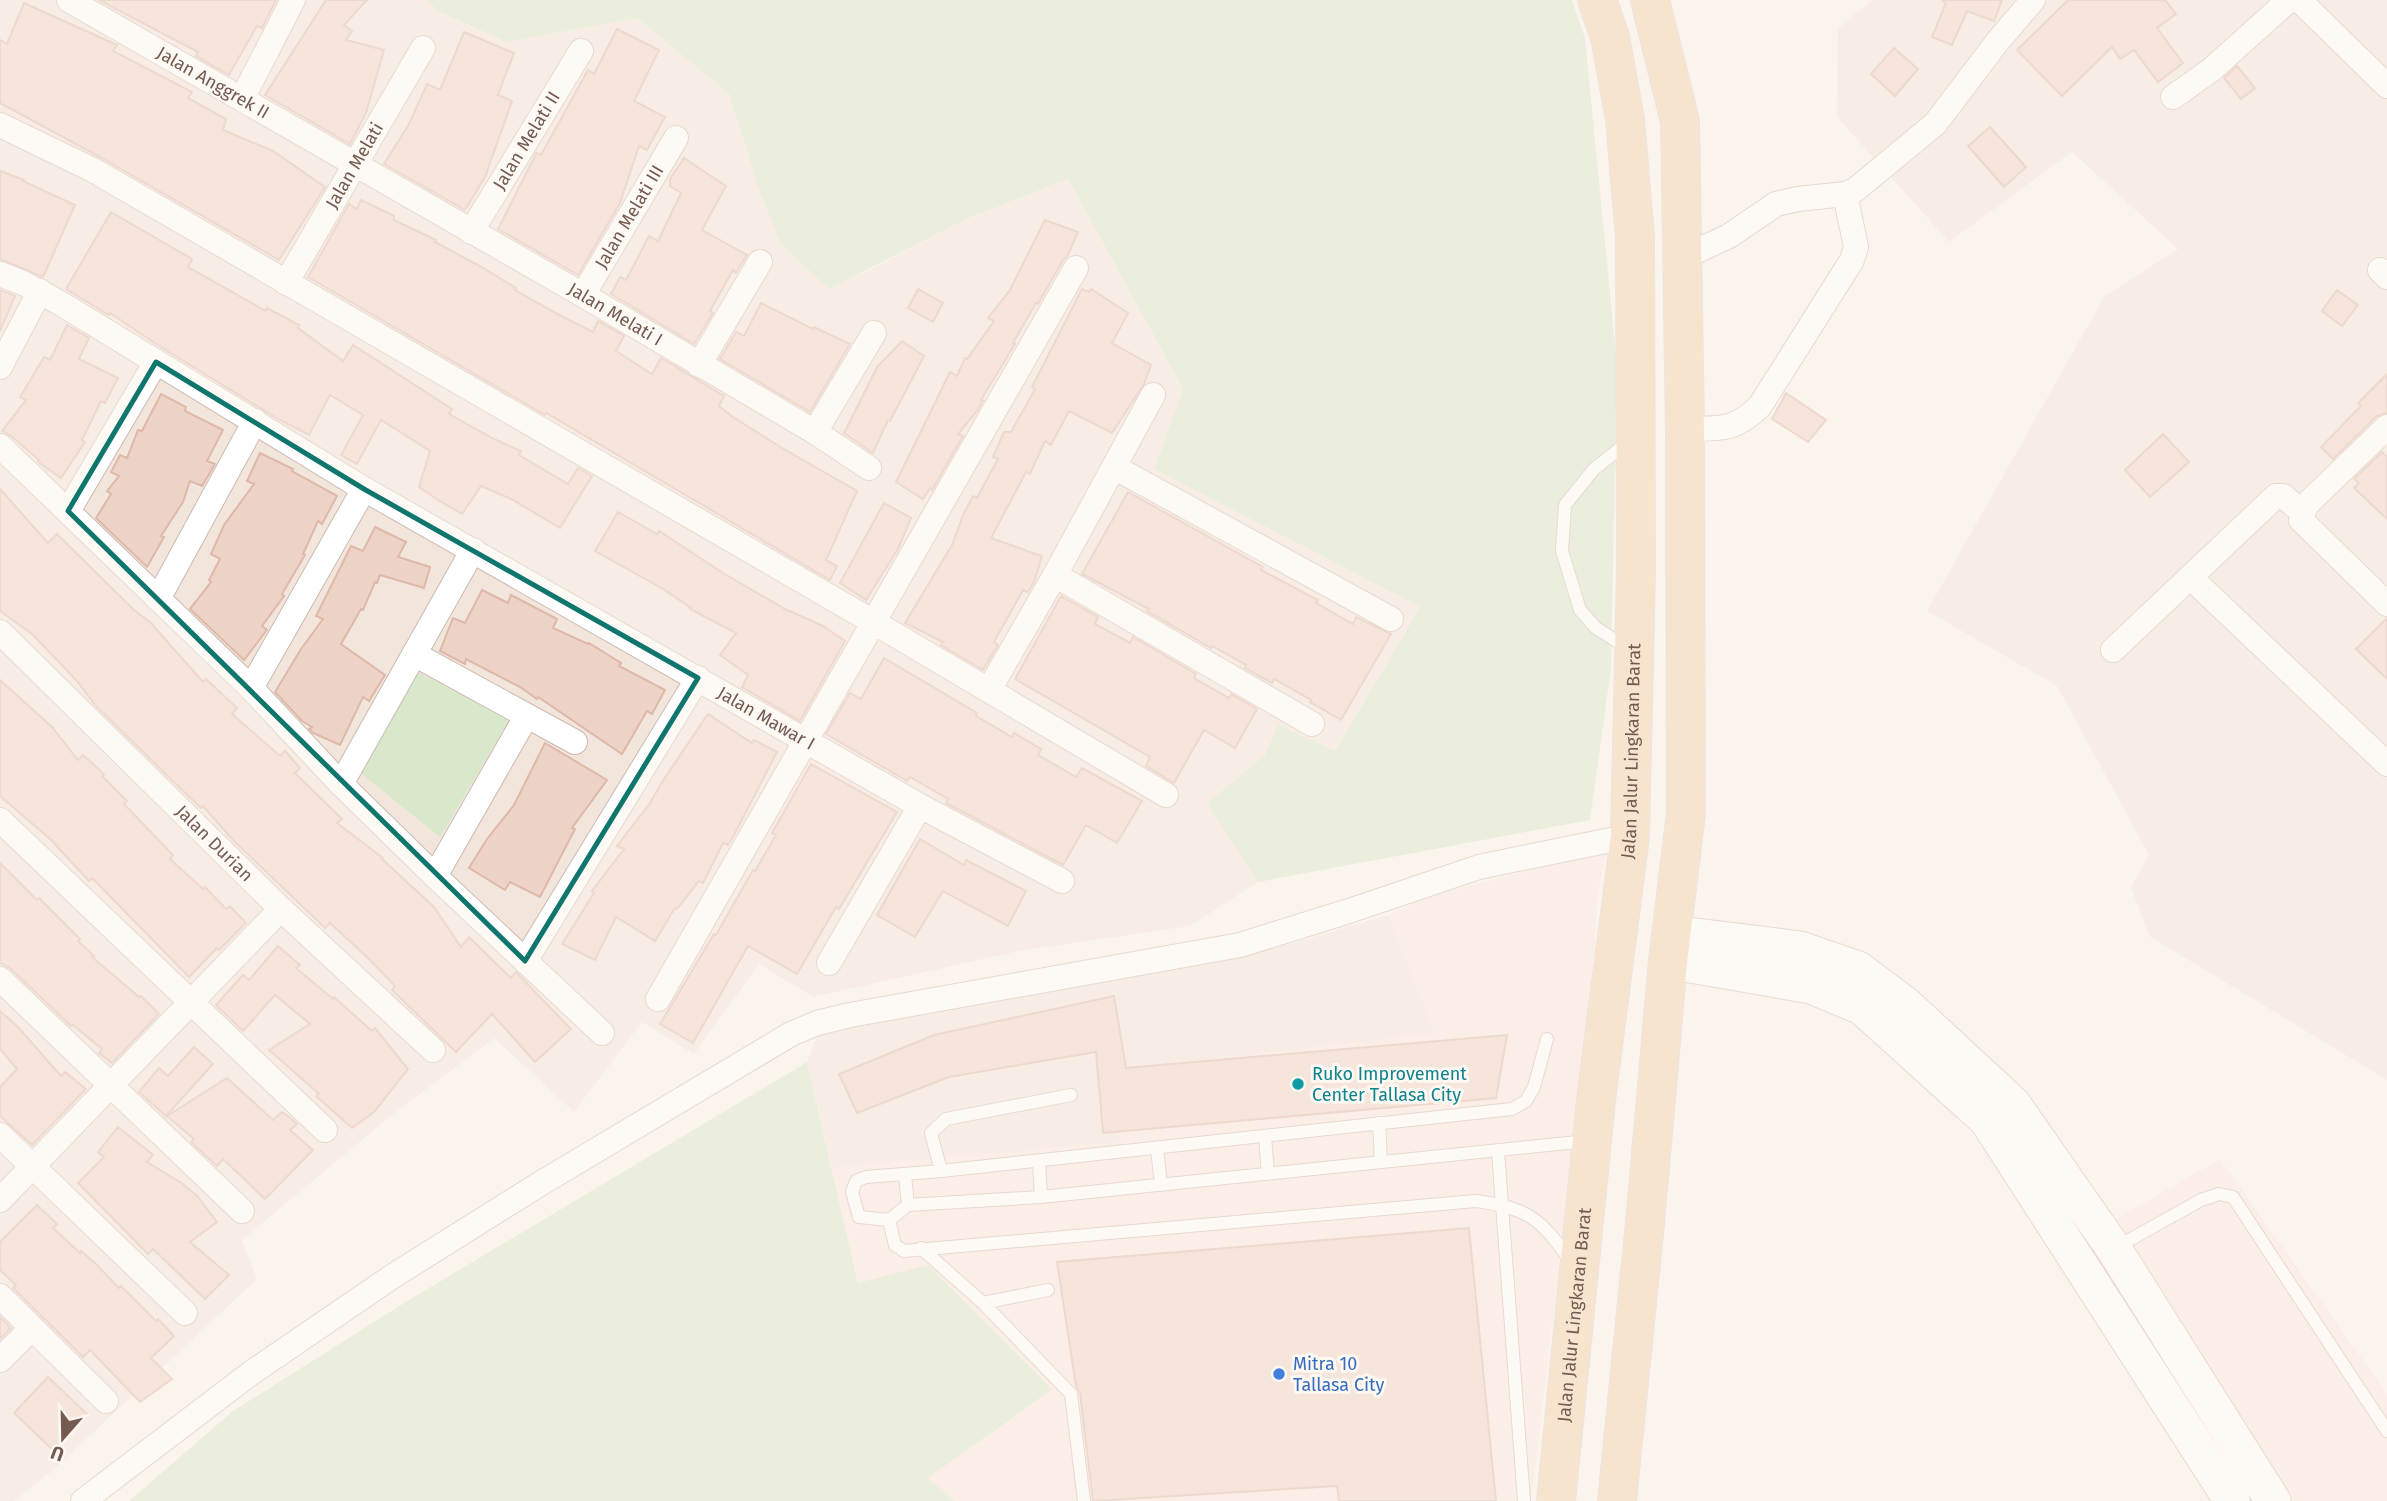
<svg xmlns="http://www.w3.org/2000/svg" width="2387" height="1501" font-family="'Fira Sans',sans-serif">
<rect width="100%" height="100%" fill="#fbf4ec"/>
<path fill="#f2e5db" d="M0 0H428L437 11 507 42 637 18 729 94 757 184 860 275 969 218 1068 179 1183 389 1154 469 1420 607 1335 751 1265 755 1208 803 1258 882 1190 926 1019 951 813 997 759 964 694 1054 642 1022 574 1112 494 1038 398 1110 242 1240 257 1279 51 1472 13 1501H0Z
M1872 0H2387V1080L2149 936 2131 887 2149 855 2057 686 1927 611 2104 297 2178 249 2072 152 1949 242 1837 117 1838 28Z
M1388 915 1435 1033 1105 1072 1122 1142 832 1168 807 1062 818 1033 883 1013 1294 943Z"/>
<path fill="#f9e6e1" d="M1607 850 1599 886 1588 1025 1531 1501H955L928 1478 1052 1391 858 1283 832 1168 1121 1142 1105 1072 1435 1033 1388 915 1428 897Z
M2220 1159 2387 1394V1501H2287L2111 1222Z"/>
<path fill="#d9e7cb" d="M428 0H1572L1585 38 1617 365 1611 669 1590 820 1258 882 1207 803 1265 755 1278 725 1335 751 1420 607 1154 469 1183 389 1068 179 969 218 829 289 781 244 757 184 729 94 637 18 507 42 437 11Z
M413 670 510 719 440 837 357 770Z
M807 1062 858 1283 928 1265 1052 1390 928 1478 955 1501H129L233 1411 404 1303Z"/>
<path fill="#edd2c6" stroke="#deb8a8" stroke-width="2" d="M99 0H276L262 28 257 26 229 75 196 56 198 52Z
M326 0H367L344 25 352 31 346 40 384 50 366 113 350 144 265 95Z
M1942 0H2002L1994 21 1967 11 1952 45 1932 37 1946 3Z
M2068 0H2165L2176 14 2157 28 2183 63 2158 82 2134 50 2120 59 2112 47 2062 96 2017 50Z
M24 3 117 45 113 51 192 92 188 98 226 119 223 130 273 151 325 187 279 260 100 157 0 103V40L7 44Z
M617 29 659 50 634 101 665 117 647 150 639 146 620 203 578 275 498 229 534 158 536 153 541 155 588 70 594 74Z
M464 32 514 53 498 95 512 101 485 177 465 210 384 164 409 124 427 84 440 90Z
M1894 48 1918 69 1895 96 1871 74Z
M2237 66 2255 88 2241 99 2224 78Z
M1990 127 2026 167 2004 187 1968 146Z
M684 158 726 186 702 230 747 255 736 273 733 270 710 311 713 313 694 344 611 294 620 277 626 280 649 236 658 241 681 193 670 186V179Z
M0 171 24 180 23 181 75 205 43 277 0 259Z
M361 200 394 216V220L436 240 435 242 480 266 516 288 515 290 565 318 593 332 598 321 624 336 616 351 652 374 661 358 724 396 719 406 733 417 782 448 857 491 826 560 837 566 830 580 546 413 545 415 308 277 349 204 357 209Z
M111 212 192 259 188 267 266 311 267 308 299 325 298 328 343 361 353 345 452 409 449 414 494 439 521 451 519 455 568 484 578 468 592 476 560 528 513 500 481 486 462 514 438 500 419 487 430 451 381 420 357 464 341 455 363 415 330 395 309 435 278 419 156 344 110 313 109 315 107 314 66 289Z
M1045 220 1078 232 1068 255 1063 260 1038 304 1036 303 1013 343 1015 344 981 400 983 401 977 411 958 434 963 436 932 490 930 488 923 499 896 482 950 372 957 376 965 358 967 359 994 321 988 318 1010 290Z
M918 289 943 303 933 322 908 308Z
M1082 289 1089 292 1091 289 1128 313 1112 343 1151 365 1144 384 1112 433 1069 411 1051 445 1045 441 1030 474 1026 472 991 538 1042 556 1034 582 1028 592 1023 590 994 642 998 645 983 670 941 645 943 642 905 623 952 545 963 515 973 496 977 498 998 459 993 457 1004 432H1011L1035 389 1032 387Z
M0 290 15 296 0 331Z
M2337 290 2358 305 2342 326 2322 311Z
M761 303 813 329 814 327 850 344 810 412 720 359 736 332 744 336Z
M67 325 89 338 79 359 118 378 105 403 101 401 82 440 85 442 61 478 38 462 39 460 10 435 2 431 26 400 20 397 44 357 50 360Z
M902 341 924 356 890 421 888 420 873 453 844 433 877 367Z
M2387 374V413L2377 416 2333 459 2321 447 2361 406 2358 403Z
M1786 393 1826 420 1808 442 1772 419Z
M161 394 186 407 185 411 223 430 207 461 215 464 202 486 190 481 183 502 161 536 164 537 147 567 96 518 111 494 107 491 119 476 111 472 120 455 127 458 138 430 142 431Z
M2163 434 2189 462 2150 497 2125 470Z
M2382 452 2387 457V519L2354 488 2359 483 2354 479Z
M260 453 293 469 292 471 337 496 322 524 318 521 303 554 305 555 282 594 284 596 262 626 267 630 244 660 190 609 211 582 209 580 220 559 211 554 224 525 254 484 247 481Z
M0 489 48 543 57 534 135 611 150 622 203 682 206 679 237 708 232 714 280 756 285 751 300 768 295 773 342 819 337 823 383 858 382 859 434 907 461 947 469 937 511 978 516 972 571 1029 535 1062 492 1014 456 1052 392 990 395 986 369 959 330 923 325 928 301 905 233 840 203 806 201 808 180 788 96 706 76 680 32 634 0 611Z
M1128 492 1263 567 1261 570 1318 600 1316 603 1353 624 1356 617 1391 634 1341 720 1310 702 1311 700 1274 679 1272 683 1245 668 1246 665 1212 646 1211 648 1147 611 1149 609 1082 574Z
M884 503 911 518 898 549 866 600 840 583Z
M618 512 657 534 659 531 723 573 785 609 823 626 845 641 800 721 742 687 748 675 720 655 736 633 690 609 691 608 663 589 595 551Z
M375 527 406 542 398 557 430 567 424 588 380 575 377 583 375 582 363 610 361 609 341 644 385 675 369 701 363 697 340 745 313 733 309 729 312 727 302 721 275 692 301 649 323 619 316 616 351 546 363 551Z
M482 590 508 603 511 595 557 619 553 628 588 644 589 643 621 663 619 666 665 690 652 714 647 711 622 754 538 697 537 699 520 687 466 659 465 664 440 651 453 618 465 623Z
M1061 596 1098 617 1095 624 1130 643 1133 637 1196 674 1194 678 1229 698 1231 694 1257 709 1235 748 1204 730 1174 783 1146 766 1150 757 1015 679Z
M2387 618V679L2356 649Z
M884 658 977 713 976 716 1012 737 1014 733 1041 749 1038 755 1076 777 1082 768 1142 801 1117 843 1086 825 1063 865 946 803 948 799 910 777 907 781 826 734 850 693 861 699Z
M0 680 52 727 78 760 83 755 104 774 102 776 127 801 124 804 173 855 170 859 203 889 205 887 226 909 230 906 246 923 219 950 217 948 189 977 92 878 89 881 50 839 0 796Z
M708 714 752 743 754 740 777 752 733 837 728 845 723 843 703 883 699 881 677 909 675 908 655 941 616 917 595 960 562 944 594 893 592 891 624 849 617 846 650 803 662 782Z
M545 743 607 780 572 828 575 829 540 897 510 882 505 890 469 868 487 839 514 805Z
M811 764 897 812 839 909 836 907 797 974 748 946 693 1043 660 1024 714 934 716 935 753 870 755 871 776 835 772 833Z
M920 839 964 865 966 860 1026 891 1008 926 943 891 915 937 877 915Z
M0 863 37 900 39 898 80 939 78 941 94 956 92 957 139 997 141 996 159 1014 112 1063 99 1053 102 1049 73 1025 71 1026 10 968 0 963Z
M278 946 300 965 296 968 333 999 334 997 372 1031 375 1028 408 1069 374 1112 352 1128 316 1096 319 1094 269 1050 310 1024 275 995 243 1031 216 1005 243 975 249 980Z
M1114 996 1126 1068 1507 1035 1496 1098 1103 1133 1096 1052 949 1077 857 1113 839 1074 934 1035Z
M0 1011 18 1027 61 1076 65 1072 86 1089 32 1145 0 1116V1087L17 1069 0 1049Z
M194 1047 213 1064 166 1116 139 1092 159 1068 168 1076Z
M227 1078 273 1120 282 1112 294 1121 297 1124 290 1130 313 1150 265 1199 223 1159 217 1166 191 1142 194 1139 167 1116Z
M118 1127 153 1155 147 1162 183 1184 197 1196 217 1222 190 1242 229 1275 205 1299 153 1249 148 1254 78 1183 104 1157 98 1152Z
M37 1205 57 1224 53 1228 80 1253 81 1251 96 1264 119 1288 121 1286 156 1321 158 1319 174 1336 151 1358 172 1379 140 1402 90 1350 83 1357 13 1288 16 1285 0 1270V1242Z
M1469 1228 1496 1501H1339L1337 1486 1093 1501 1080 1393 1076 1386 1057 1262Z
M0 1317 11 1328 0 1339Z
M48 1377 88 1415 53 1450 14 1413Z"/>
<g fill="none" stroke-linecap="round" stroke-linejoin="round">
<g stroke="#ccbbb2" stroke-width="14">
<path id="service" d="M1627 443 1594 469 1565 505 1562 551 1580 610 1596 628 1628 648
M1071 1095 946 1119 931 1133 941 1171 866 1177 856 1181 852 1192 859 1217 889 1220 895 1245 904 1251 1476 1201C1529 1208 1541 1219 1572 1263
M1379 1123 1381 1162
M1265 1136 1268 1174
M1157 1148 1161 1185
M1498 1151 1524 1501
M1039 1161 1041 1197
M941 1171 1512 1109 1526 1101 1534 1087 1547 1039
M908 1205 1041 1197 1587 1141
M889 1220 908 1205 905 1175
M921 1248 983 1303 1071 1394 1084 1501
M2115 1248 2201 1200 2219 1194 2233 1197 2387 1431
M983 1303 1048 1290"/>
</g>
<g stroke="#ccbbb2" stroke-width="26">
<g id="minor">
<path id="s1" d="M69 0 583 295 815 432 869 468"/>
<path d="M2299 0 2387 86"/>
<path d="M2173 97 2211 70 2289 0"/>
<path d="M242 99 293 0"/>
<path d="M0 125 93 170 875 623 1166 795"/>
<path id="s2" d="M471 232 581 51"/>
<path d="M1682 258 1729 236 1776 204 1798 199 1845 194 1855 190 1935 124 1998 41 2033 0"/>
<path d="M2380 270 2387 277"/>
<path id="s3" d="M0 274 23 283 60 303 364 489 920 806 1062 881"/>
<path id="s4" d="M286 283 423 48"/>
<path id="s5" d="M583 295 676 138"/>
<path d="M699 365 760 262"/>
<path d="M0 367 40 291"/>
<path d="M2387 427 2306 505 2301 520 2387 604"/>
<path d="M1685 429C1721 428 1733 432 1760 406L1852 260 1856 247 1845 194"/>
<path d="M815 432 874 333"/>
<path d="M0 446 251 688 341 784 435 876 602 1033"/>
<path d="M1114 467 1391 619"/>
<path d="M68 511 156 362"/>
<path d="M1055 575 1312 724"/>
<path d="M2190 577 2387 764"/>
<path d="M158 599 255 421"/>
<path id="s6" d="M0 632 281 909 433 1050"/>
<path d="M2113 650 2276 496H2283L2302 512"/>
<path d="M414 654 575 742"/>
<path d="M251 688 364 489"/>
<path d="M989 690 1055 575 1153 395"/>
<path d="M341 784 473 550"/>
<path d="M0 820 325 1130"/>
<path d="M435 876 526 717"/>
<path d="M525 961 698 678"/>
<path d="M829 963 920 806"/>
<path d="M0 979 242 1211"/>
<path d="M658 999 1076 268"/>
<path d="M0 1135 185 1313"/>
<path d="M0 1200 281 909"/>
<path d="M0 1296 106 1401"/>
<path d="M0 1360 31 1329"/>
<path d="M83 1501 251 1373 393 1276 543 1182 791 1034 817 1023 850 1015 1240 945 1349 911 1479 867 1630 836"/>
</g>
</g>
<g stroke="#d1bdb3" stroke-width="37">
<path id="secondary" d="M1672 933 1800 949 1858 969 1906 1005 2013 1104 2114 1249 2273 1501
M1668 961 1811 986 1862 1007 1987 1120 2232 1501"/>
</g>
<g stroke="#d8d1ce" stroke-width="40">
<g id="primary">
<path id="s7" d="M1556 1501 1596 1100 1630 836 1636 570 1635 237 1625 120 1610 37 1597 0"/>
<path d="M1617 1501 1645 1223 1668 961 1686 813 1685 429 1680 121 1650 0"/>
</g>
</g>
<use href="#service" stroke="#fff" stroke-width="12"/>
<use href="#minor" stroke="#fff" stroke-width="24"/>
<use href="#secondary" stroke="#fff" stroke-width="35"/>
<use href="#primary" stroke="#f1d1ac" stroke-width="38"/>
</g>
<path d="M0 0H2387V1501H0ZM156 362 364 489 698 678 525 961 68 511Z" fill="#fbf4ec" fill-opacity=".55" fill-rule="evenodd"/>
<path fill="none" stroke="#0f766e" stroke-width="5" stroke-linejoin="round" d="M156 362 364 489 698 678 525 961 68 511Z"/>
<circle fill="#0f9aa8" stroke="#fdf8f2" stroke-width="2.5" cx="1298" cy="1084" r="7"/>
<circle fill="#3f7fe0" stroke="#fdf8f2" stroke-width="2.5" cx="1279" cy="1374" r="7"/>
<g text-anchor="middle" stroke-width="6" stroke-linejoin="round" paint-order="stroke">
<g font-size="18" fill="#745a51" stroke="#fdf8f2">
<text dy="6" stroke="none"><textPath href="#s1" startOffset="166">Jalan Anggrek II</textPath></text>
<text dy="6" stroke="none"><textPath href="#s2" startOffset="107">Jalan Melati II</textPath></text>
<text dy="6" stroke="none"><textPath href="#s4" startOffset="136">Jalan Melati</textPath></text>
<text dy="6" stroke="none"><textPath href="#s5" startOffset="91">Jalan Melati III</textPath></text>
<text dy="6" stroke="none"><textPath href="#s1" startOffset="630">Jalan Melati I</textPath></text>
<text dy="6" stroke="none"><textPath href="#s3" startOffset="886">Jalan Mawar I</textPath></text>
<text dy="6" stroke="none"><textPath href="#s7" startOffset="754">Jalan Jalur Lingkaran Barat</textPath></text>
<text dy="6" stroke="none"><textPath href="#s6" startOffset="301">Jalan Durian</textPath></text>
<text dy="6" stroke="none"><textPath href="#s7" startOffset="187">Jalan Jalur Lingkaran Barat</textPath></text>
</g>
<g font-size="18" fill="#0d838f" stroke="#fdf8f2" text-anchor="start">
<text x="1312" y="1080">Ruko Improvement<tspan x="1312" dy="21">Center Tallasa City</tspan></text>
</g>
<g font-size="18" fill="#366cbe" stroke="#fdf8f2" text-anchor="start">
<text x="1293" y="1370">Mitra 10<tspan x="1293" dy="21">Tallasa City</tspan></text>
</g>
</g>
<g transform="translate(63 1438) rotate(200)" stroke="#fdf8f2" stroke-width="5" paint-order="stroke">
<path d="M0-5L12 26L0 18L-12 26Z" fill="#745a51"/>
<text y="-10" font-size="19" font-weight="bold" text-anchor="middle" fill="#745a51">U</text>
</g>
</svg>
